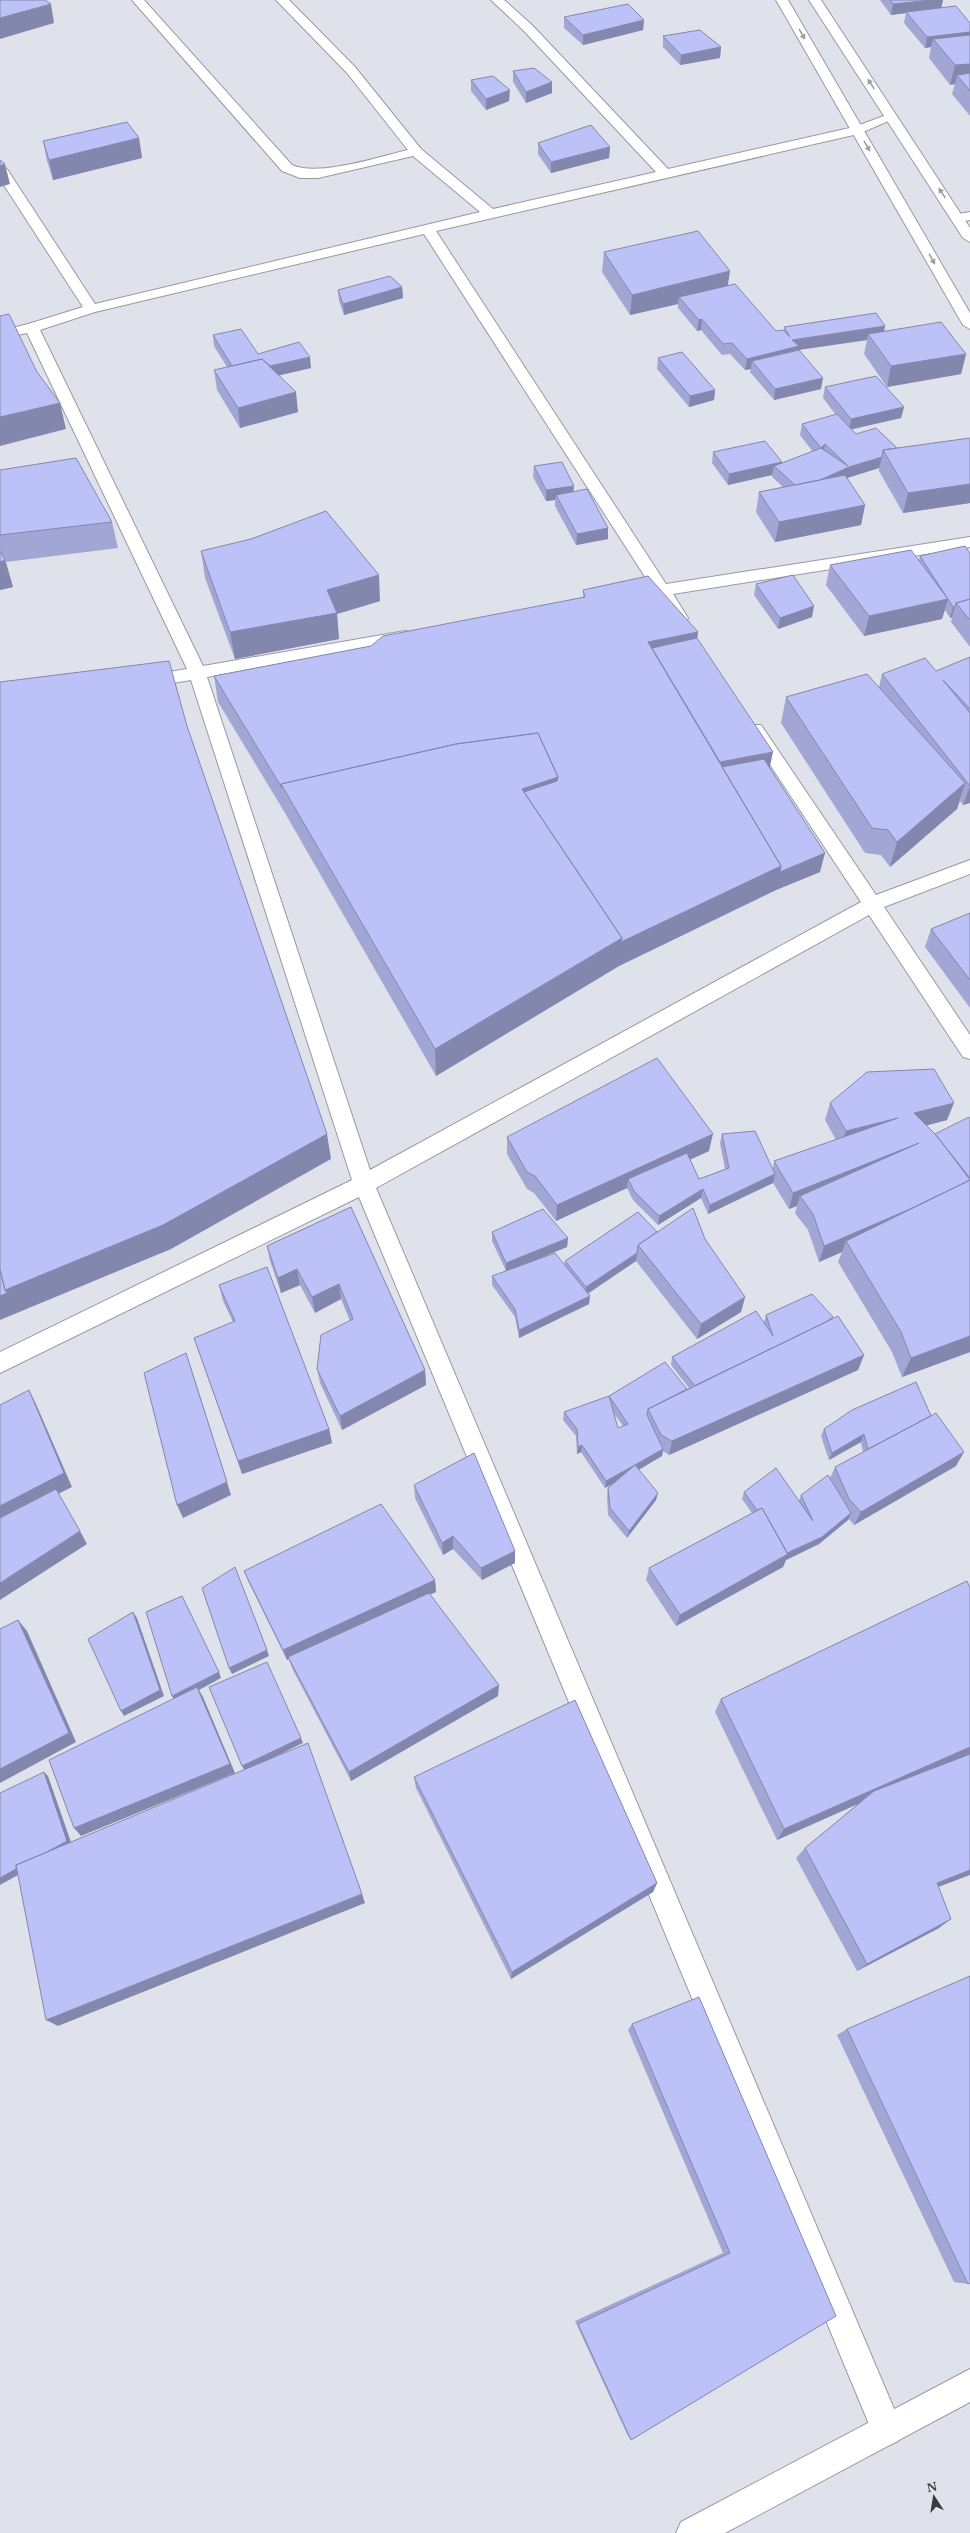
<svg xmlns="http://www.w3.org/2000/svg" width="970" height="2533" font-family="'Libre Baskerville',serif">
<rect width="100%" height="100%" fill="#e0e2eb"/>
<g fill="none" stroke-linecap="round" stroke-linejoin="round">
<g stroke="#9899a2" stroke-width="2">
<path id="minor" d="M132 0H144L292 165C318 177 378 157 408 150L347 73 276 0H289L355 67 421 149 493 209 656 172 524 31 491 0H504L532 25 668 169 854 127 892 113 898 117 858 134 436 231 666 584 970 537V547L673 594 688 618 686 622H674L658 596H644L642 592 644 588 651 586 424 234 95 312 40 330 203 666 405 631 411 633 413 637 411 641 405 643 207 677 370 1170 861 902 749 733 746 729 749 725H761L876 895 970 860V874L884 907 970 1035V1059L963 1057 869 915 376 1188 903 2430 898 2441 887 2446 876 2441 359 1197 0 1373V1352L352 1180 191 680 144 688 138 686 135 682 138 678 144 676 187 669 27 333 0 339V331L28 324 83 307 0 179V165L7 169 95 304 480 212 413 156 318 178H300L282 171Z
M970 212V220L958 222 951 218 953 215Z"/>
</g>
<g stroke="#9899a2" stroke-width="2">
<path id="secondary" d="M776 0H788L970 313V329L963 325Z
M809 0H821L970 228V242L963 238Z
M970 2369V2402L725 2533H676L681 2522Z"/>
</g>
<use href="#minor" fill="#fff" fill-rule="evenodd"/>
<use href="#secondary" fill="#fff" fill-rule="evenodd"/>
</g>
<path fill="#a2a6d4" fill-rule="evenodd" d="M880 0H943L941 8 970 23V116L952 94 955 84 950 85 929 58 931 47 925 48 904 23 906 13 891 15Z
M564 17 644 20 643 30 583 45 564 28Z
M663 36 721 47 720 58 680 65 663 47Z
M513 71 552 82V93L526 103 513 82Z
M471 80 509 101 486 110 471 91Z
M139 138 142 158 53 180 47 161 43 141Z
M538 143 610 147 609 158 551 173 538 154Z
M604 252 728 286 776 331 784 330V327L884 331 966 354 961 374 887 387 864 354 867 340 798 350 821 389 774 400 750 372 751 369 745 370 730 354 722 355 701 330 697 331 678 308V304L630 315 602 272Z
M402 287 403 298 344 315 339 301 338 290Z
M213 335 258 354 311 368 279 375 298 412 240 428 217 390 214 370 227 367 214 346Z
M658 358 715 390 714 400 689 407 657 369Z
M825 387 904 407 901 418 851 429 856 434 897 448 970 438V503L903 513 879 471V468L847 478 865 505 861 525 775 542 756 512 759 492 783 487 772 477V475L728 485 712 463 713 452 782 462V463L813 452 800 435 802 424 836 415 823 398Z
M534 466 573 492 608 528V539L576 545 555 506V500L546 501 533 477Z
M0 470 112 522 118 548 6 562 13 587 0 590Z
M201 551 380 601 337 614 339 639 235 659 205 578Z
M970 554V647L951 622 952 617 950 618 945 610 942 619 864 636 826 585 830 565 919 560 920 556Z
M756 584 812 617 778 629 754 595Z
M583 590 697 638 770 767 820 872 776 890 619 966 436 1076 285 813 218 702 214 676 371 646 583 597Z
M970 657V803L963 805 960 801 957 809 890 867 881 855 865 853 781 723 786 697 879 687 882 674 936 671Z
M970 913V1008L925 947 931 929Z
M830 1103 947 1120 926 1126 935 1134 970 1119V1352L902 1377 892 1352 838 1262 842 1252 819 1262 808 1230 795 1213 797 1206 789 1209 773 1183 708 1214 701 1198 658 1225 633 1200 627 1188 556 1221 534 1193 527 1189 507 1154V1137L709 1151 690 1160 699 1179 725 1169 720 1143 722 1134 773 1168 774 1161 836 1140 825 1120Z
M351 1207 425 1370 426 1385 342 1430 320 1383 317 1369 350 1321 341 1299 315 1313 300 1285 281 1293 270 1261 267 1246Z
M492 1232 568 1238 567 1247 532 1261 564 1265 565 1261 657 1232 705 1239 745 1297 741 1312 697 1339 636 1261 588 1294 589 1304 519 1338 515 1317 492 1285V1276L506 1271 492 1241Z
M219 1285 329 1429 332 1443 242 1474 194 1338 233 1322 223 1301Z
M766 1315 833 1317V1318L864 1355 858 1370 669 1455 663 1451 662 1456 639 1470 656 1500 627 1538 608 1515 607 1496 608 1488 614 1483 605 1488 581 1452 577 1454 576 1436 563 1420 564 1412 609 1396 687 1389 689 1388 671 1365 672 1357 764 1322ZM613 1412 623 1426 618 1428Z
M931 1416 956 1466 854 1525 849 1519 848 1520 819 1544 786 1560 783 1567 676 1626 646 1580 649 1568 752 1513 742 1499 744 1492 799 1501 801 1495 830 1478 835 1467 863 1452 861 1442 829 1460 821 1436 824 1429Z
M414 1485 515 1563 482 1580 453 1549 443 1555 415 1498Z
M244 1571 435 1580 436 1592 430 1594 498 1696 351 1781 292 1668 289 1659 287 1660 249 1583Z
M967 1581 938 1887 939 1928 857 1971 796 1858 805 1848 858 1804 777 1840 715 1712 721 1699Z
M414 1777 657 1883 653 1892 511 1979 416 1788Z
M632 2024 836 2316 631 2440 627 2434 575 2321 723 2253 628 2030Z
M847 2029 968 2284 954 2282 837 2035Z"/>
<path fill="#8487ad" d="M932 0H943L941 9 906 12V13L891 15 893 4Z
M51 4 54 23 0 39V18Z
M644 20 643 30 583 45V35Z
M970 32V43L933 39 931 47 925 48 927 37Z
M721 47 720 58 680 65 681 55Z
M970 64V83L957 75 955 84 950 85 955 65Z
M552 82V93L526 103V92Z
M510 90 509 101 486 110V99Z
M139 138 142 158 53 180 49 160Z
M610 147 609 158 551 173V162Z
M5 164 10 184 0 187V166Z
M730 271 727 291 679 297 678 304 630 315 632 295Z
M402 287 403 298 344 315 343 304Z
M702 319 701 330 697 331 699 320Z
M885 326 883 337 868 334 867 340 798 350 797 357 752 361 751 369 745 370 747 359 792 340Z
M966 354 961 374 887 387 891 366Z
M310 357 311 368 238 385 236 374Z
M823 378 821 389 774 400 775 389Z
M715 390 714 400 689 407 690 396Z
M296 392 298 412 240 428 238 408Z
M60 403 66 429 0 446V417Z
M904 407 901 418 849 430 851 419Z
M825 444 823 455 821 448Z
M882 457 879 468 847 478 798 500 800 489 849 467Z
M782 462 780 472 774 466 772 475 728 485 729 474Z
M970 484V503L903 513 908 493Z
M574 486 573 497 556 495 555 500 546 501V490Z
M865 505 861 525 775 542 779 522Z
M608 528V539L576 545 577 534Z
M5 560 13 587 0 590V562Z
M379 575 380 601 337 614 339 639 235 659 230 632 327 590Z
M948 599 942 619 864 636 869 616Z
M814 606 812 617 778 629 780 618Z
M953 607H955L952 617 950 618Z
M698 632 695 658 648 649V642Z
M773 752 769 771 726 780 718 763Z
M558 777 556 806 535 814 522 789Z
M965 783 957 809 890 867 897 842Z
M970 786V803L963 805Z
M825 853 820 872 776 890 619 966 436 1076 435 1049 622 938 781 866Z
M954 1103 947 1120 907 1130 914 1113Z
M898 1118 840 1148 846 1131Z
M327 1134 331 1159 171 1249 0 1320V1296L5 1290Z
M713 1134 709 1151 632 1186 628 1179 627 1188 556 1221 557 1205Z
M919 1143 800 1196 797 1206 789 1209 793 1193Z
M775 1174 773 1183 708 1214 710 1205Z
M970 1184 846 1241 842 1252 819 1262 824 1246Z
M703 1189 701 1198 658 1225 659 1216Z
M568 1238 567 1247 506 1272V1263Z
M637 1253 636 1261 585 1295 586 1287Z
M297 1269 300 1285 281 1293 278 1278Z
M339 1284 341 1299 315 1313 312 1297Z
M590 1296 589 1304 519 1338V1330Z
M745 1297 741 1312 697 1339 701 1324Z
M970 1336V1352L902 1377 911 1358Z
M864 1355 858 1370 669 1455 672 1441Z
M191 1368 231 1495 183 1518 177 1505Z
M425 1370 426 1385 342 1430 340 1416Z
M29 1390 36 1404 72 1487 0 1523V1506Z
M329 1429 332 1443 242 1474 238 1461Z
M864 1434 861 1442 829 1460 832 1453Z
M582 1445 581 1452 577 1454 578 1447Z
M663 1449 662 1456 634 1472 635 1465Z
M964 1452 956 1466 854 1525 861 1512Z
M635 1465 634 1472 605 1488 606 1481Z
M658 1493 656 1500 627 1538 629 1531Z
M851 1513 848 1520 819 1544 786 1560 783 1567 676 1626 680 1615 787 1554Z
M80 1531 87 1544 0 1600V1583Z
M453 1536V1549L443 1555 442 1543Z
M515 1551V1563L482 1580 481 1568Z
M435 1580 436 1592 289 1659 288 1657 289 1659 287 1660 283 1650Z
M133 1612 137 1618 164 1696 124 1716 121 1711Z
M18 1620 27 1631 76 1742 0 1783V1769Z
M267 1650 269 1656 232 1674 229 1668Z
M219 1672 221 1678 199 1690 203 1697 235 1773 81 1836 74 1828 176 1702 172 1696Z
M499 1685 498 1696 351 1781 349 1772Z
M301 1738 303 1743 245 1771 242 1766Z
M970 1747V1754L777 1840 784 1829Z
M44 1772 48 1776 72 1845 0 1885V1878Z
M970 1870V1875L925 1892 937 1883Z
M657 1883 653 1892 511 1979 512 1972Z
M362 1894 365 1903 58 2026 46 2020Z
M951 1919 939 1928 857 1971 867 1964Z"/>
<path fill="#bcc1f7" stroke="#8487ad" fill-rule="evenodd" d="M0 0H45L51 4 0 18Z
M890 0H932L893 4Z
M628 4 644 20 583 35 564 17Z
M956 6 970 23V32L927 37 906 12Z
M700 30 721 47 681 55 663 36Z
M970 35V64L955 65 933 39Z
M534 68 552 82 526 92 513 71Z
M970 73V91L957 75Z
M493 76 510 90 486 99 471 80Z
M127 122 139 138 49 160 43 141Z
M591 125 610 147 551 162 538 143Z
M0 160 5 164 0 166Z
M698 231 730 271 632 295 604 252Z
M390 276 402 287 343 304 338 290Z
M735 284 776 331 783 330 790 337 784 327 876 313 885 326 792 340 799 346 747 359 732 343 723 344 702 319 699 320 679 297Z
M9 314 37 372 60 403 0 417V316Z
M941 322 966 354 891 366 868 334Z
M241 329 258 354 299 342 310 357 270 366 262 359 232 366 213 335Z
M799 350 823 378 775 389 752 361Z
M682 352 715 390 690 396 658 358Z
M262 359 296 392 238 408 214 370Z
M876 376 904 407 851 419 825 387Z
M837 414 856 434 876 428 897 448 883 450 882 457 849 467 820 480 795 485 774 466 821 448 802 424ZM825 444 848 466 821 448Z
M970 438V484L908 493 883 450Z
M765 441 782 462 729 474 713 452Z
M76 458 112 522 0 535V470Z
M562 462 574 486 546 490 534 466Z
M845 475 865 505 779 522 759 492Z
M587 489 608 528 577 534 556 495Z
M326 511 379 575 327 590 337 613 230 632 201 551 251 539Z
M965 546 970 554V599L956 603 955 607H953L920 556Z
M911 550 948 599 869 616 830 565Z
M0 551 5 560 0 562Z
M793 575 814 606 780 618 756 584Z
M648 576 698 632 648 642 781 866 621 942 622 938 524 792 557 781 558 777 538 733 456 744 281 784 282 788 214 676 371 646 383 636 585 597 583 590Z
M970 599V620L956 603Z
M697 638 773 752 720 762 652 648Z
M970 657V709L943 680 970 713V786L882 674 925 658 936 671Z
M169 661 187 726 327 1134 163 1225 5 1290 0 1270V682Z
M867 674 965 783 897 842 888 830 872 828 786 697Z
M538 733 558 777 522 789 622 938 435 1049 281 784 456 744Z
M764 759 825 853 780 872 781 866 722 767Z
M970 913V980L931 929Z
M657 1058 713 1134 557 1205 535 1176 527 1172 507 1137Z
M934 1069 954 1103 914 1113 937 1136 970 1180 910 1209 824 1246 813 1214 800 1196 919 1143 793 1193 774 1161 898 1118 846 1131 830 1103 867 1072Z
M969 1117 970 1119V1178L935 1134Z
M755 1131 775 1174 710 1205 703 1189 659 1216 634 1191 628 1179 687 1153 699 1179 729 1168 722 1134Z
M970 1180V1336L911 1358 901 1332 846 1241Z
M351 1207 425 1370 340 1416 317 1369 321 1335 353 1319 339 1284 312 1297 297 1269 278 1278 267 1246Z
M693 1208 705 1239 745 1297 701 1324 638 1245Z
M543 1209 568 1238 506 1263 492 1232Z
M638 1212 657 1232 638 1245 637 1253 586 1287 565 1261Z
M555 1253 590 1296 519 1330 515 1309 492 1276Z
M267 1267 329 1429 238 1461 194 1338 235 1321 219 1285Z
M0 1270 5 1290 7 1293 0 1296Z
M812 1294 833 1317 826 1322 696 1385 695 1386 672 1357 756 1311 773 1336 766 1315Z
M838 1316 864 1355 672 1441 661 1435 648 1409Z
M186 1353 227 1482 177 1505 144 1373Z
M665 1362 687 1389 648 1409 647 1415 663 1449 635 1465 658 1493 629 1531 610 1508 608 1488 635 1465 606 1481 582 1445 578 1447 577 1429 564 1412 609 1396ZM609 1396 628 1424 618 1428Z
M916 1382 931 1416 868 1449 864 1434 832 1453 824 1429 852 1410Z
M29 1390 64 1473 0 1506V1405Z
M936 1413 964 1452 861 1512 849 1499 835 1467Z
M474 1453 515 1551 481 1568 453 1536 442 1543 414 1485Z
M776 1468 813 1521 801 1495 828 1475 851 1513 822 1537 787 1553 762 1508 757 1510 744 1492Z
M56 1489 80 1531 0 1583V1518Z
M381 1504 435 1580 283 1650 244 1571Z
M762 1508 788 1554 680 1615 649 1568Z
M235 1567 267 1650 229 1668 202 1588Z
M967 1581 970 1588V1747L784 1829 721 1699Z
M429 1593 499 1685 349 1772 288 1657Z
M182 1596 219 1672 172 1696 146 1612Z
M133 1612 160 1690 121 1711 88 1639Z
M18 1620 69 1733 0 1769V1629Z
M267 1662 301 1738 242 1766 209 1687Z
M197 1687 230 1764 74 1828 49 1760Z
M575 1700 657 1883 512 1972 414 1777Z
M308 1743 362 1894 46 2020 16 1865Z
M970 1754V1870L937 1883 951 1919 867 1964 805 1848 874 1791Z
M44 1772 67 1841 45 1853 16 1865V1869L0 1878V1793Z
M970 1976V2283L968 2284 847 2029Z
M699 1997 836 2316 631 2440 578 2324 730 2253 632 2024Z"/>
<defs><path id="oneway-solid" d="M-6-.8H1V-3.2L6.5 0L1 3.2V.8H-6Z"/></defs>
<g fill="#9e9ea0">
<use href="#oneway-solid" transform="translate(802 34) rotate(60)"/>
<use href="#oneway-solid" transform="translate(871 84) rotate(-123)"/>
<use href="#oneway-solid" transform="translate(867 146) rotate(60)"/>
<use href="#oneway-solid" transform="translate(942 193) rotate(-123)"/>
<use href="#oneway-solid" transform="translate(932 259) rotate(61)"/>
</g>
<g transform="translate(934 2497) rotate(348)" stroke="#e0e2eb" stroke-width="3" paint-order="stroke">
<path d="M0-3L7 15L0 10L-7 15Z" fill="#3c3c40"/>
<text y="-6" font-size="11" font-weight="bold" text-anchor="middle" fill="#3c3c40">N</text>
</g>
</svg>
